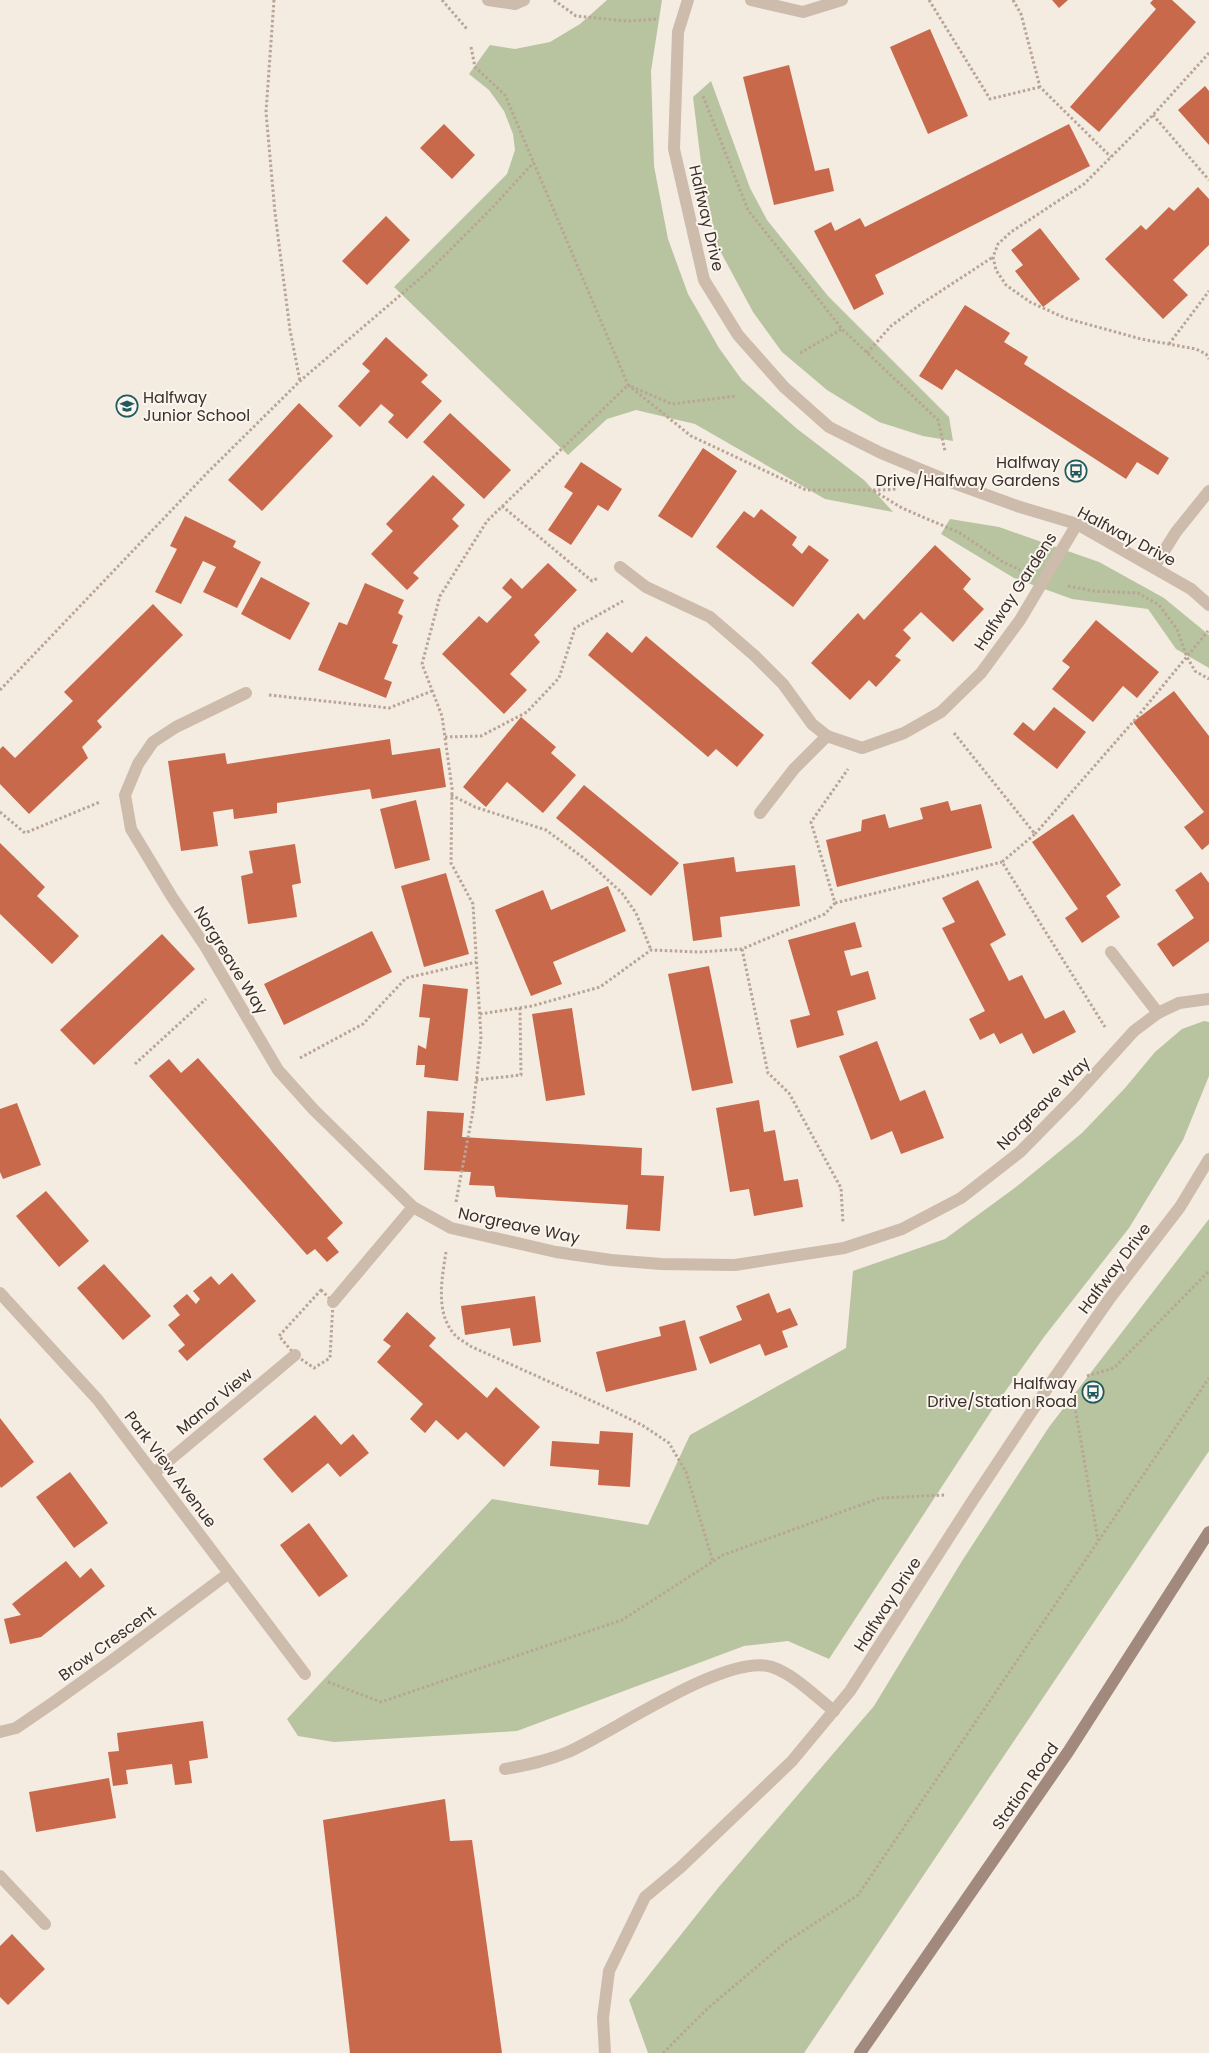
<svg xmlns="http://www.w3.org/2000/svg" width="1209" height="2053" font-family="Poppins,sans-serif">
<rect width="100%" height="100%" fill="#f4ebe1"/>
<path fill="#b8c4a0" d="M607 0H662L651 71 654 166 668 239 688 294 719 348 742 380 796 428 864 480 893 512 825 499 695 424 636 410 607 419 568 455 394 287 507 174 515 150 513 134 504 111 489 90 469 74 490 45 515 49 550 42 580 24Z
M711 81 750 188 767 220 828 296 949 417 953 441 923 436 879 422 827 390 782 352 753 312 717 245 702 171 693 97Z
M950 519 999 527 1099 562 1164 598 1209 635V668L1176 649 1148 609 1072 599 1014 578 941 534Z
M1204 1021 1209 1022V1076L1183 1140 1129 1228 1044 1337 992 1410 829 1659 788 1641 744 1646 517 1731 334 1742 298 1736 287 1719 492 1499 648 1525 690 1435 846 1348 853 1271 945 1239 1016 1187 1082 1133 1125 1088 1155 1052 1182 1029Z
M1209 1219V1451L804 2053H648L629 2000 718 1888 874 1706 962 1561 1049 1427Z"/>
<path fill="#c8694b" d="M1052 0H1068L1059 8Z
M1153 0H1172L1196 22 1099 132 1070 107 1156 9 1150 3Z
M930 29 968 116 928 134 890 47Z
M789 65 815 171 829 168 834 191 774 205 743 77Z
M1205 86 1209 91V145L1178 110Z
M444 124 475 155 452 179 420 148Z
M1069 124 1090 166 875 275 884 294 854 310 814 231 831 222 835 231 860 218 865 227Z
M1198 187 1209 199V245L1173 280 1188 295 1163 319 1105 259 1141 225 1146 230 1169 207 1174 211Z
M386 216 410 240 367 285 342 261Z
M1040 228 1080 279 1043 307 1015 271 1023 265 1011 250Z
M965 305 1010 333 1004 342 1028 357 1024 364 1169 458 1158 475 1137 462 1126 479 956 369 942 390 919 376Z
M386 337 428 375 421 382 442 401 407 439 388 422 394 415 381 404 360 427 338 406 370 371 362 364Z
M299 403 333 436 262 511 228 480Z
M450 413 511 470 484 499 423 442Z
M703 448 737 471 692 538 658 516Z
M581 462 622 489 608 511 598 505 571 545 548 530 573 493 564 487Z
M433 475 465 505 452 519 459 526 413 573 419 578 407 590 371 554 393 531 386 524Z
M761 509 797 537 792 545 802 554 809 545 829 560 793 607 716 547 744 511 754 518Z
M185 516 236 541 233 547 261 562 237 608 203 592 216 567 203 561 181 604 155 592 177 549 170 546Z
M935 545 971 579 963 589 984 609 953 642 921 612 903 630 911 638 895 656 901 660 876 687 869 680 850 700 811 663 858 613 864 620Z
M548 563 577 590 534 635 540 642 510 674 527 690 504 714 442 654 479 616 487 623 512 597 502 588 511 578 522 589Z
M261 577 310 603 290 640 241 614Z
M365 583 404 600 398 613 403 616 392 643 398 645 384 679 392 682 386 698 318 670 339 622 347 625Z
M153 604 183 635 97 721 102 727 82 747 88 758 29 814 0 784V749L3 746 15 758 73 701 64 692Z
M1096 620 1159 672 1137 698 1123 686 1093 722 1052 689 1070 667 1062 661Z
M607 632 632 653 646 636 764 735 737 767 716 749 708 757 588 655Z
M1174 691 1209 736V844L1202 850 1184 827 1204 812 1133 722Z
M1054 707 1086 732 1057 769 1013 734 1023 722 1034 731Z
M521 717 556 747 551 753 576 775 543 813 507 782 486 807 463 787Z
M390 739 392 755 440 748 446 787 372 799 370 789 277 803V813L234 819 233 809 213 812 218 846 181 851 168 761 225 753 227 764Z
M584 785 679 863 651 896 556 818Z
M416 800 430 860 395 869 380 809Z
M948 801 951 811 981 804 992 848 837 887 826 840 861 831 862 820 885 814 889 828 923 819 920 808Z
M1073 814 1121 885 1106 896 1120 917 1082 943 1065 918 1078 909 1032 842Z
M0 843 45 887 37 896 79 936 52 964 0 914Z
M295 844 301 883 292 885 297 917 248 924 241 876 253 873 249 851Z
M734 857 736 872 795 865 800 906 720 917 722 937 693 941 683 864Z
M1201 872 1209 883V941L1173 967 1157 944 1194 918 1175 890Z
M446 873 469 954 424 967 401 886Z
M978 880 1006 935 990 944 1009 981 1022 975 1045 1019 1064 1010 1076 1032 1033 1054 1022 1033 1000 1044 994 1033 980 1040 969 1019 985 1011 942 928 955 922 942 898Z
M608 886 626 931 553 962 562 984 531 996 495 910 543 890 551 910Z
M855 922 862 947 844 951 851 976 868 971 876 999 837 1011 844 1035 797 1048 790 1020 810 1015 788 940Z
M372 931 392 972 284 1025 264 984Z
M162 934 195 969 94 1065 60 1030Z
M709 966 733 1083 692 1091 668 974Z
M423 984 468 989 458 1081 424 1077 425 1065H416L418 1045 426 1049 430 1018 419 1017Z
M572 1008 585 1095 546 1101 532 1014Z
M877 1041 900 1101 925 1090 944 1138 901 1154 892 1131 871 1140 839 1056Z
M198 1058 343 1223 327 1238 339 1252 327 1262 315 1249 307 1255 149 1076 169 1059 181 1073Z
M759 1100 764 1132 775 1130 784 1181 798 1179 803 1207 754 1216 749 1189 730 1192 716 1108Z
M17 1103 41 1165 3 1179 0 1172V1109Z
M427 1111 464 1113 462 1137 642 1148 641 1175 664 1176 660 1231 626 1229 628 1205 496 1197 494 1186 469 1185 471 1172 424 1170Z
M46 1191 89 1241 59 1267 16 1216Z
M104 1264 151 1316 123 1340 77 1288Z
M232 1273 256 1301 187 1361 178 1351 185 1345 168 1325 180 1315 173 1306 187 1294 196 1304 200 1299 193 1291 211 1276 219 1285Z
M769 1293 777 1313 790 1308 798 1325 782 1331 788 1347 765 1356 760 1344 710 1364 699 1337 742 1320 736 1306Z
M535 1296 541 1342 513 1346 510 1328 465 1335 461 1306Z
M407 1312 436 1338 429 1346 487 1398 496 1387 540 1427 504 1467 466 1432 458 1440 436 1420 425 1433 410 1419 423 1404 377 1362 391 1346 383 1340Z
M685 1320 697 1370 606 1392 596 1352 661 1336 659 1327Z
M315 1415 341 1445 353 1434 369 1453 340 1477 328 1463 292 1493 263 1459Z
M0 1418 34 1462 1 1488 0 1486Z
M600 1431 633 1433 630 1487 598 1485 599 1470 550 1466 552 1441 599 1444Z
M70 1472 108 1523 74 1548 36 1497Z
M309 1523 348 1576 319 1597 280 1545Z
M66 1561 80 1578 91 1568 105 1586 41 1637 10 1644 4 1619 21 1615 12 1604Z
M203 1721 208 1758 189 1761 192 1783 175 1785 172 1764 126 1770 128 1784 113 1786 108 1752 119 1751 117 1733Z
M109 1778 116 1818 36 1832 29 1792Z
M445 1799 450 1841 472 1840 502 2053H350L323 1820Z
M12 1934 45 1969 8 2005 0 1997V1946Z"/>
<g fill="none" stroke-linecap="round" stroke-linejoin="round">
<path stroke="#b9a596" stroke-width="3" stroke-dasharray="2.5 2.5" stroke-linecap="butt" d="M274 0 266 112 275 213 290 330 300 381
M442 0 467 29
M554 0 576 16 627 21 657 19
M929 0 990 99 1040 87
M1013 0 1021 14 1040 87 1111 157
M471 47 475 67 505 95 628 385 672 404 736 396
M1209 53 1153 115 1084 184 1011 232 998 244 993 257 996 270 1006 285 1030 302 1065 318 1141 339 1196 349 1206 354 1209 359
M703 96 748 210 842 329 938 420 945 451
M1153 115 1209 180
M1169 344 1209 291
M800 353 842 329
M867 353 891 326 921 304 993 257
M874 491 902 508 960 533 1003 562 1020 570
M502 506 592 581 598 578
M1068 586 1094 591 1138 593 1159 605 1177 629 1187 657 1195 671 1209 679
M0 690 208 472 300 381 431 269 492 208 534 162
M269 695 389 708 432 691
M954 733 1035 834 1002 862 1105 1027
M445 737 481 736 527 712 559 678 575 628 623 601
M451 795 475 807 546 830 585 859 622 893 636 913 651 950
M0 812 25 833 100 802
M1035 834 1133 722 1208 631
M835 903 1002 862
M742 949 768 1073 789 1093 841 1188 843 1223
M480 1014 532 1006 600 987 651 950 700 952 742 949 825 914 835 903 811 822 848 769
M300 1058 363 1024 406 978 476 962
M135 1064 206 999
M476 1080 521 1075 520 1008
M456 1202 473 1111 481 1037 473 904 451 863 452 788 442 716 422 664 440 596 487 521 628 385 691 436 806 490H883L897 489
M446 1252C442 1278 435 1312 454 1334 458 1339 465 1342 470 1346L601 1405 642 1425 669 1443 686 1472 713 1562
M321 1290 333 1302 330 1358 314 1368 295 1355 279 1336Z
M1087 1376 1114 1368 1209 1271
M1073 1396 1098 1540
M328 1682 381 1702 622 1620 723 1555 880 1498 945 1495
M663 2053 707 2009 786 1942 858 1895 1209 1378"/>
<path stroke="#cdbbac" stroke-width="12" d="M488 0 515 4 524 0
M760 813 794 769 827 736
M1111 952 1158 1013
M333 1302 413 1207
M505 1769C527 1765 547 1761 568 1752 612 1733 727 1652 772 1667 795 1675 815 1696 834 1711
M0 1876 45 1924"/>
<path stroke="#cdbbac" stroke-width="12" d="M688 0 678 32 674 149 704 280 738 335 784 387 829 427 881 453 951 482 1020 507 1077 524 1191 589 1209 605
M751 0 803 12 842 0
M620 567 646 587 710 617 755 656 783 684 812 724 827 736 862 748 904 733 941 712 981 673 1020 620 1077 524
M1154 567 1176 532 1209 491
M246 693 176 727 153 742 138 764 125 795 131 829 172 897 205 946 278 1070 314 1110 413 1207 451 1228 556 1252 611 1260 661 1264 735 1265 844 1248 902 1229 961 1198 1020 1152 1075 1096 1134 1031 1158 1013 1179 1003 1209 999
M0 1293 98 1400 305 1674
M154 1473 295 1355
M0 1732 16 1728 54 1702 114 1659 229 1573
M605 2053 603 2018 609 1971 645 1897 681 1867 792 1761 850 1691 973 1500 1048 1387 1110 1298 1180 1207 1209 1159"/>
<path stroke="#a18a7d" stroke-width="12" d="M860 2053 1068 1752 1209 1532"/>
</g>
<defs>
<g id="school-ring" transform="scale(1.125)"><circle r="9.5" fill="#fbf5ee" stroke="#1f5a5e" stroke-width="1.5"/><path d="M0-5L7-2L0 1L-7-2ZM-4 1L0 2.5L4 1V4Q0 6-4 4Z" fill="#1f5a5e"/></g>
<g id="bus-ring" transform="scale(1.125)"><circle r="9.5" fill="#fbf5ee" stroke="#1f5a5e" stroke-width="1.5"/><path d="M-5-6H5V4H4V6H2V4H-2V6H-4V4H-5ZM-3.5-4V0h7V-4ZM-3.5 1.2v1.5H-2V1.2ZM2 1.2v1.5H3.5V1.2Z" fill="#1f5a5e"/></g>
</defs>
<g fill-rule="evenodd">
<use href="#school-ring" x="127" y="406"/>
<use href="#bus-ring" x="1076" y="471"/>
<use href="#bus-ring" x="1093" y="1392"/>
</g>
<g text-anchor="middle" stroke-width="4" stroke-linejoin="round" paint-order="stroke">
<g font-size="16" fill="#3b302b" stroke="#fbf5ee">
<text transform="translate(707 218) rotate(77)" y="6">Halfway Drive</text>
<text transform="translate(1127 536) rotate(28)" y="6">Halfway Drive</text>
<text transform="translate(1015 591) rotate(-57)" y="6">Halfway Gardens</text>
<text transform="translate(231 960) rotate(58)" y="6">Norgreave Way</text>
<text transform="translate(1043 1103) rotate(-45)" y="6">Norgreave Way</text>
<text transform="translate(519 1225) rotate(12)" y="6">Norgreave Way</text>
<text transform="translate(1114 1268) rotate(-53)" y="6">Halfway Drive</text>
<text transform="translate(214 1401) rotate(-40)" y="6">Manor View</text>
<text transform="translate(171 1469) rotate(53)" y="6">Park View Avenue</text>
<text transform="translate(887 1604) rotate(-57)" y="6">Halfway Drive</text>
<text transform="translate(107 1643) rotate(-36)" y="6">Brow Crescent</text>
<text transform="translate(1025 1786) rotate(-55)" y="6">Station Road</text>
</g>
<g font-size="16" fill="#3b302b" stroke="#fbf5ee" text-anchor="end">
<text x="143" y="403" text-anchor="start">Halfway<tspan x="143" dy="18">Junior School</tspan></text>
<text x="1060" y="468">Halfway<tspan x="1060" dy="18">Drive/Halfway Gardens</tspan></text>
<text x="1077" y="1389">Halfway<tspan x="1077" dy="18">Drive/Station Road</tspan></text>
</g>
</g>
</svg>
